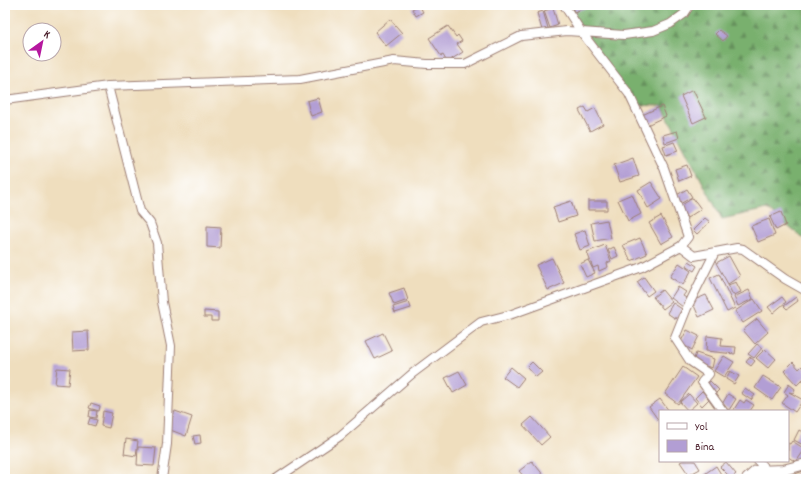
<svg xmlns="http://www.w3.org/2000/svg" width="811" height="484" font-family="Dekko,sans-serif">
<defs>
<pattern id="forest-firs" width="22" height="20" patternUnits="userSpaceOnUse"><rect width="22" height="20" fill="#79b06e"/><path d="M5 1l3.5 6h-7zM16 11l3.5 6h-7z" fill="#658f5b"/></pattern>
</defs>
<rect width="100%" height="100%" fill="#fff"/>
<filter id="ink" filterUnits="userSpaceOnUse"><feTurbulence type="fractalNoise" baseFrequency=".025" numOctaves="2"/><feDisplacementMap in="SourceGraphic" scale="8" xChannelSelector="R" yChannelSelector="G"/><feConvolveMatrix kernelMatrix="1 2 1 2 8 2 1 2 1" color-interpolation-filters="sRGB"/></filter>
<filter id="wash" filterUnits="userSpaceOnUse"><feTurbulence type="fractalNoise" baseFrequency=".012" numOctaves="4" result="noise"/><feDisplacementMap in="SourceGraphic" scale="16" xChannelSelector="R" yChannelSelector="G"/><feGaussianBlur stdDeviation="0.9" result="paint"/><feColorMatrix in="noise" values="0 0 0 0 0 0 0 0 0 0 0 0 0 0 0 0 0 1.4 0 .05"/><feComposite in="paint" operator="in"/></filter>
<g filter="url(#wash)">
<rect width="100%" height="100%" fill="#efdebe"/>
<path fill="url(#forest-firs)" stroke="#62684c" d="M567 5H806V241L767 209 722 219 662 106 634 105Z"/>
<g id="blocks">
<path fill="#b29ed4" d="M419 5 423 12 416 16 412 9Z
M571 5H587L588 7 574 12Z
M553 8 558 25 550 28 544 11Z
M543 11 548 28 542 30 537 13Z
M390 19 402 33 386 46 375 32Z
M448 26 456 37 458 35 462 41 457 44 463 52 447 62 443 55 441 56 429 38Z
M719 30 727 36 723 41 715 34Z
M693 90 706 117 693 123 681 96Z
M318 98 322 112 311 116 307 101Z
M662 106 666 116 647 125 642 115Z
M585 107 588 112 595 108 603 124 590 131 579 110Z
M677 131 679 138 665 143 663 135Z
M674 142 678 151 666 155 663 146Z
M633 158 639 176 620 182 614 165Z
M687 165 691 176 679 181 675 169Z
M651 182 662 199 648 208 638 190Z
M687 189 692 197 680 204 675 196Z
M632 194 641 214 628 221 618 200Z
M693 198 701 209 687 218 680 206Z
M571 201 576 216 558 222 553 207Z
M588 201H607V210H588Z
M781 212 786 225 776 230 770 217Z
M661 216 673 237 661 244 649 223Z
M705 218 710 222 697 234 693 230Z
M769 219 775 235 758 242 751 226Z
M607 220 611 238 595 241 591 223Z
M207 226 221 227 220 248 207 247Z
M585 230 590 246 580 250 574 234Z
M640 238 647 254 631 261 623 245Z
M605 245 611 261 607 263 608 267 599 271 598 266 593 268 587 252Z
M614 247 618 256 612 259 608 250Z
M729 256 740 276 728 284 716 263Z
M552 258 564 283 548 290 536 265Z
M588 260 595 273 586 277 580 264Z
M689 261 697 266 694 271 686 266Z
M679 263 691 271 683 285 670 277Z
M719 274 735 308 727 312 710 278Z
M644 277 654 291 647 296 637 282Z
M736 282 741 292 733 295 728 285Z
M678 287 686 292 683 296 688 299 683 307 671 298Z
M404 288 408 300 394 305 389 293Z
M662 290 672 302 663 309 653 297Z
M749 290 753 299 738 306 734 297Z
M706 295 714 310 699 317 692 301Z
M782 297 786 302 773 313 768 307Z
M796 297 798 301 787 309 784 306Z
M754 299 762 311 743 323 735 311Z
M409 302 411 308 395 313 393 307Z
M673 303 682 309 676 319 667 313Z
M204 311 218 312V321H211V317H204Z
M757 319 768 332 755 344 743 330Z
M687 330 699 336 692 350 680 343Z
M88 331 89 350 73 351 72 332Z
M383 333 392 351 375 359 366 341Z
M707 336 722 338 721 346 736 347 735 354 706 351Z
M757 344 762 348 754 358 748 354Z
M765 349 776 359 768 368 756 358Z
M696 353 714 359 712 368 693 362Z
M724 356 734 362 724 377 714 371Z
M750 357 755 361 751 366 746 362Z
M532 362 542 372 536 377 527 367Z
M793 362 799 369 802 366 806 371V376L797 385 784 371Z
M511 367 524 378 517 387 503 377Z
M683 367 697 377 678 404 665 394Z
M57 368 70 369 68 385 55 384Z
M459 371 467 385 453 393 445 378Z
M730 371 739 376 734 384 726 379Z
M763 376 781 387 772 400 755 388Z
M710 381 719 390 714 395 706 386Z
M789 384 795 389 793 393 789 392 803 400 795 412 782 403 788 395 784 392Z
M745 388 755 395 751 400 741 393Z
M702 391 709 399 702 406 695 398Z
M689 394 697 403 688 411 680 402Z
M728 394 736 399 729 410 721 406Z
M660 399 669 411H660L659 421 649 407Z
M740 400 744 403 746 400 754 405 750 411H733Z
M91 403 100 406 99 411 89 408Z
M90 410 97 411 96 418 89 417Z
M103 411 112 413 109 428 101 426Z
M175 411 192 417 186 436 168 429Z
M532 417 550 437 541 445 523 425Z
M90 418 97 420 95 426 88 424Z
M799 430 806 434 805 446 794 440Z
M200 435 201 443 195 444 193 436Z
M126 439 138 441 136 456 124 454Z
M792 441 805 449 796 462 788 457V443L790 444Z
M138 447 156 448 154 466 137 465Z
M532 461 545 477 543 479H526L519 471Z
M682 461H695L700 469 689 475 680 462Z
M726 462 736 474 731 478 720 467Z
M716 466 724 479H706L703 475Z
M806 470V479H797L795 474Z"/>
</g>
</g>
<g filter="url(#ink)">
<use href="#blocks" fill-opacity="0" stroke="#9c7e74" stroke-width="1"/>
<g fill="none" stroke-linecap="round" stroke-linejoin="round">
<g stroke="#9c7e74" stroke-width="10">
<path id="minor" d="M108 86 140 211 150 223 157 243 162 302 171 346 167 444 162 479
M5 100 108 86 300 79 394 61 427 64H465L521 36 567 31 624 35 653 31 670 24 684 14 690 5
M681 246 694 256 737 248 743 249 785 279 806 291
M715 252 687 308 675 338 690 361 709 374 702 382 723 411
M758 461 766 470
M777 470 779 479
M276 479 340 436 413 373 481 322 512 314 642 267 681 246 688 237 664 168 629 94 582 33 564 5"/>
</g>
<g stroke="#9c7e74" stroke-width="12">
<path id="tertiary" d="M747 479 756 471 783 470 806 464"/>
</g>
<use href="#minor" stroke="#fff" stroke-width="8"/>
<use href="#tertiary" stroke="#fff" stroke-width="10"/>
</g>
</g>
<rect width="811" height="484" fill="none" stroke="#fff" stroke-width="20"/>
<rect x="659" y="410" width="130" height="52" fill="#ffffff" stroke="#b7a5aa"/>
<rect x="667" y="423" width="20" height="6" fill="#ffffff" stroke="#b7a5aa"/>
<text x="695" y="430" font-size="12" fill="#4a1f2b">Yol</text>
<rect x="667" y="440" width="20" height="12" fill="#b29ed4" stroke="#b7a5aa"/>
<text x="695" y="450" font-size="12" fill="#4a1f2b">Bina</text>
<g transform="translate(42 42) rotate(33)"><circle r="19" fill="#ffffff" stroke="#b7a5aa"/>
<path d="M0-3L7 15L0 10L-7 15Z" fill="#b5179e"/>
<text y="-6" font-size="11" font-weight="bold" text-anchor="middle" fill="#4a1f2b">K</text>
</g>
</svg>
